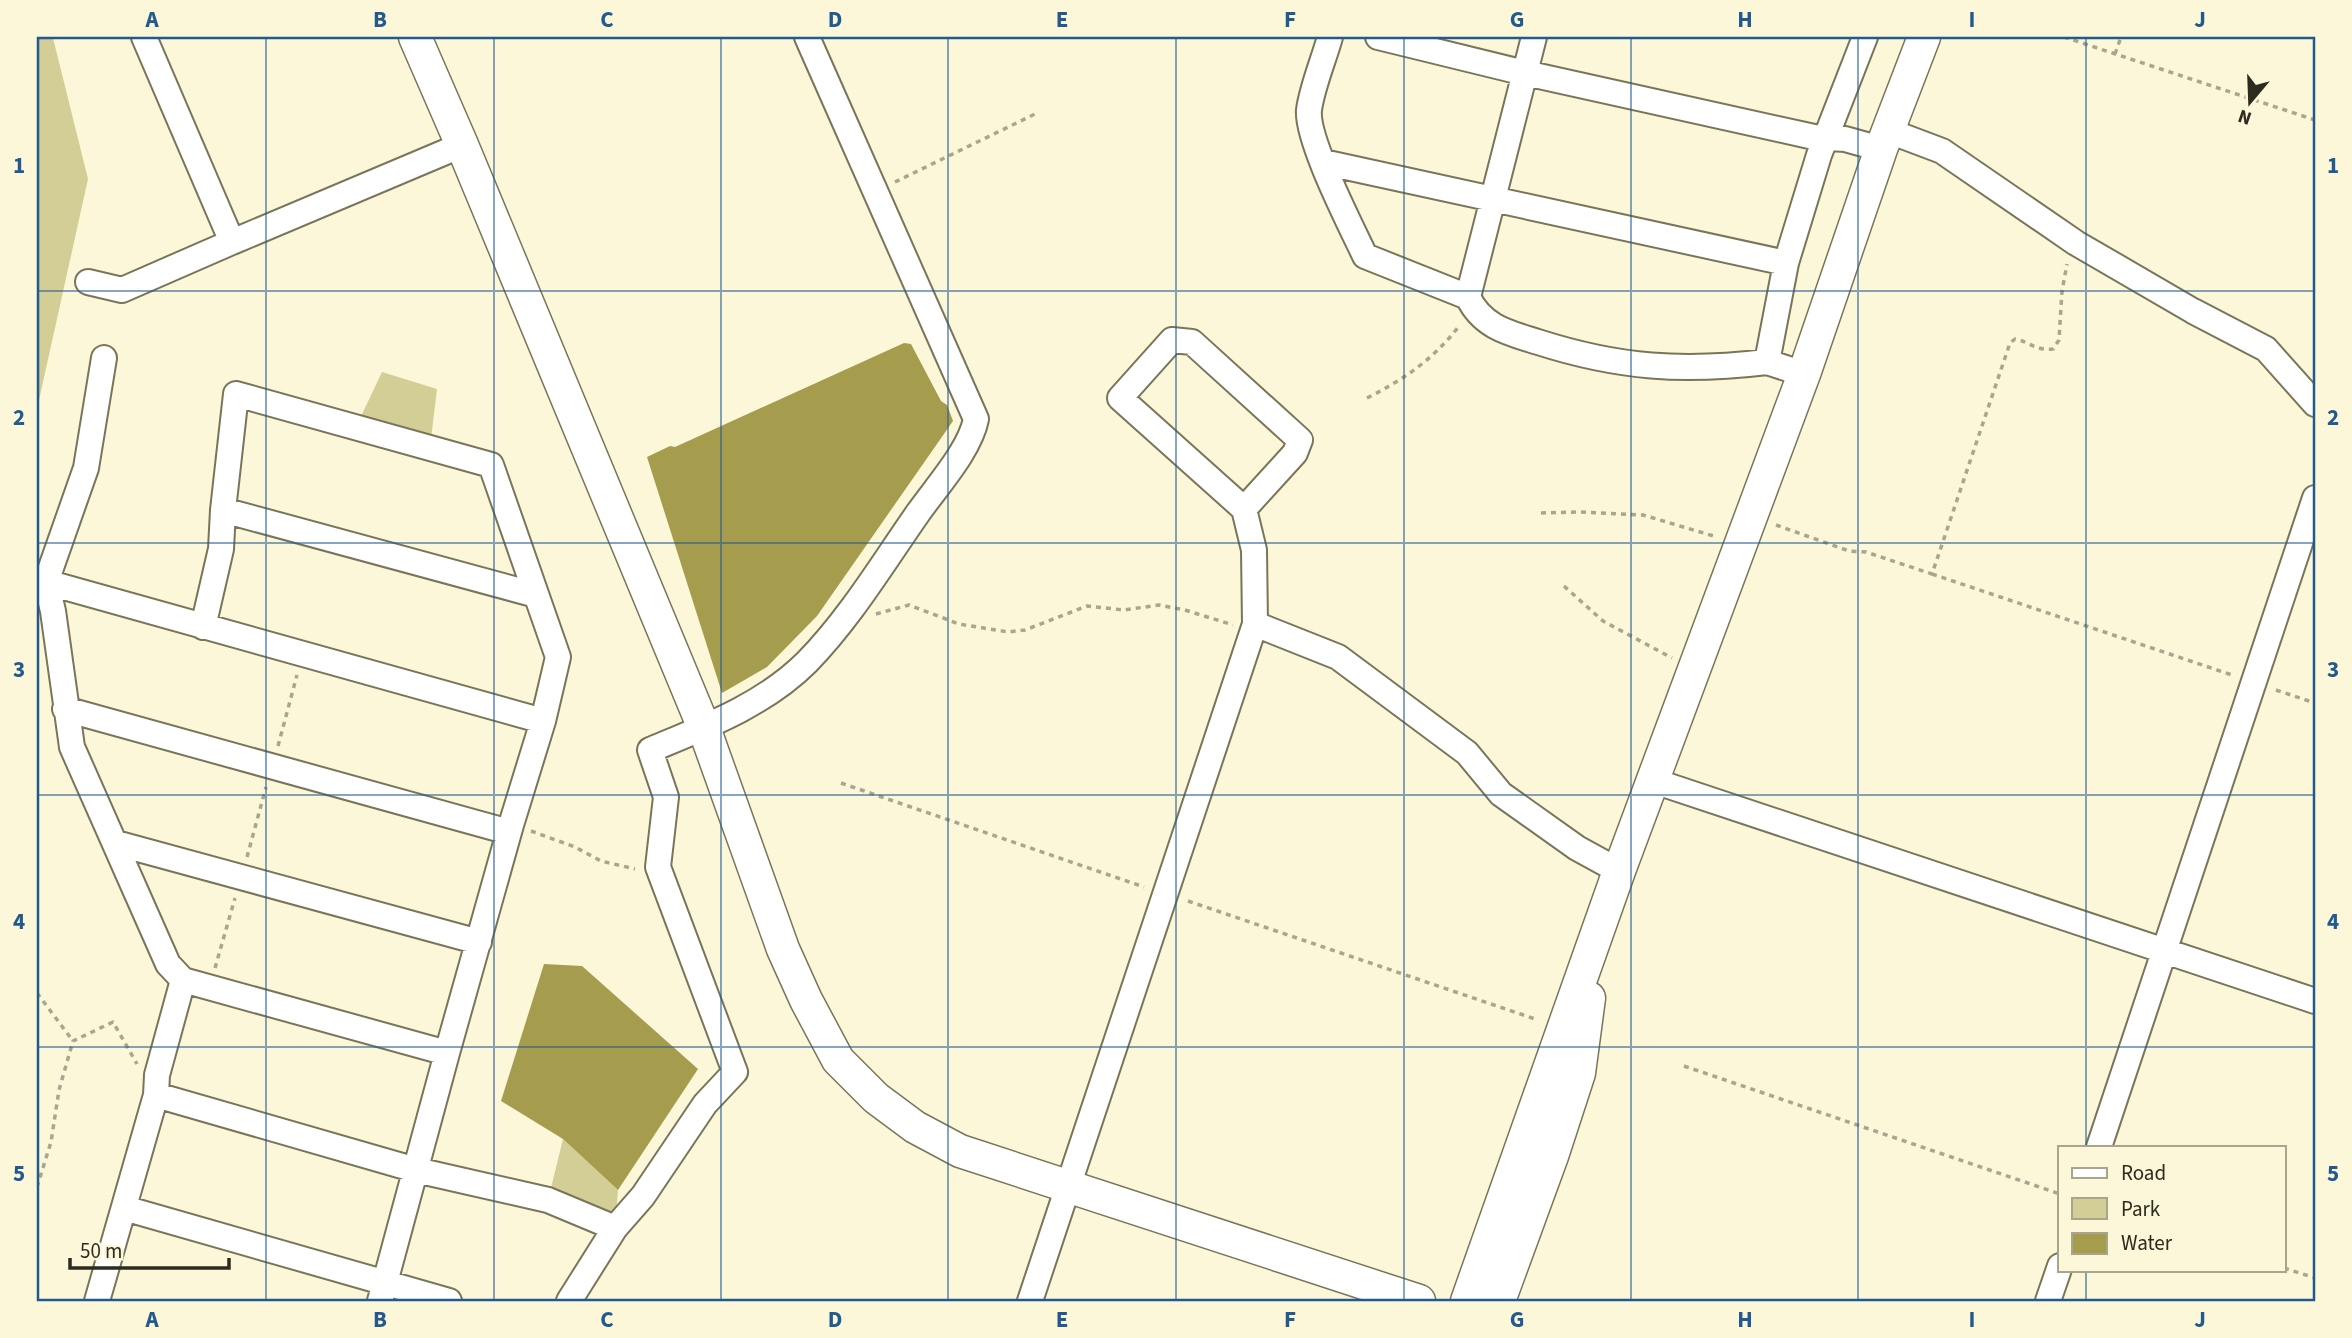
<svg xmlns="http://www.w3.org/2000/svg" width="2352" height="1338" font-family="'Source Sans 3',sans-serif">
<rect width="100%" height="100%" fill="#fbf7d8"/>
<path fill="#d3cd96" d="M37 37 53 38 88 179 37 409Z
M382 372 437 389 430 447 355 429Z
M563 1139 618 1190 615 1228 548 1200Z"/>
<path fill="#a69c4e" d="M904 343 911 344 941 401 947 405 953 421 817 616 767 667 722 693 647 457 670 446 675 447Z
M544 964 582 966 698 1069 618 1190 563 1139 501 1101Z"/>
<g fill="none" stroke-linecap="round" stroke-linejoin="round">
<g stroke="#79755a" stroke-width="28">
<path id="minor" d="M144 37 232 242 462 145
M1330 37C1324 59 1312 87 1309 110 1306 139 1351 226 1365 256L1468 297C1482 327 1509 333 1538 342 1619 368 1683 372 1767 362
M1378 37 1525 73 1814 137 1845 139 1881 149
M1889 131 1942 151 2076 243 2193 311 2266 349 2315 404
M1323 162 1786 263
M88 282 122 290 232 242
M1468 297 1534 37
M1804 374 1767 362 1786 263 1819 155 1865 37
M223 510 536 595
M46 582 86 468 104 358
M1255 624 1338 657 1467 753 1501 794 1577 848 1619 871
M203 627 221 549 223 510 236 394 491 465 558 657 543 721 511 825 447 1053 380 1301
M65 709 509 832
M1654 781 2315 1001
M116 843 479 942
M183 980 447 1053
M156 1095 416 1170 548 1200 615 1228
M2099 1147 2315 498
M124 1208 449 1301
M97 1301 156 1095 157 1075 183 980 168 964 72 747 53 611 46 582 543 721
M569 1301 615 1228 643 1196 705 1104 735 1072 658 867 666 797 650 750C705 727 764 705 807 662 850 618 883 563 918 513 937 486 970 450 976 419L807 37
M1030 1301 1255 624 1254 550 1244 509 1295 453 1300 440 1192 342 1172 340 1120 398 1244 509
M2048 1301 2060 1266"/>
</g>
<g stroke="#79755a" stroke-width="35">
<path id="tertiary" d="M415 37 462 145 704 728 783 949 806 1000 838 1060 876 1098 915 1127 960 1151 1419 1301
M1467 1301 1619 871 1804 374 1881 149 1924 37
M1499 1301 1552 1156 1579 1073 1589 998"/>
</g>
<path stroke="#a9a68f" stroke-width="3.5" stroke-dasharray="5 5" stroke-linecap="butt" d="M2064 37 2315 120
M2115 54 2121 37
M895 182 1035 114
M1367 398C1403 380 1434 359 1459 326
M1541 513 1579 512 1643 515 1717 537
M1776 525 1849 551 1866 552 1932 574 2010 343 2015 339C2030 342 2036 351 2053 349L2059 340 2062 291 2067 264
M1932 574 2232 675
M1564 586 1603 621 1672 658
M876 614 909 605 959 624 1008 632 1025 630 1087 606 1124 610 1159 605 1185 610 1233 625
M2276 690 2315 703
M278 746 297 675
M841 783 1144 887
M531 831 575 847 601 861 635 869
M247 857 266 787
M1188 901 1538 1020
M215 968 235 898
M37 993 73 1041
M1684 1066 2060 1194
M37 1187 51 1142 59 1090 73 1041 113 1022 137 1064
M2284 1268 2315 1278"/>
<use href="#minor" stroke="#fff" stroke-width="24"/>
<use href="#tertiary" stroke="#fff" stroke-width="32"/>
</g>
<path fill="none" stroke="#235991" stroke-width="2" stroke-opacity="0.55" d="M266 37V1301M494 37V1301M721 37V1301M948 37V1301M1176 37V1301M1404 37V1301M1631 37V1301M1858 37V1301M2086 37V1147M37 291H2315M37 543H2315M37 795H2315M37 1047H2315M2086 1270V1301"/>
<rect width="2352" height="1338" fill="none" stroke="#fbf7d8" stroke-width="77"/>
<rect x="2058" y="1146" width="228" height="126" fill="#fbf7d8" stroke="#a8a58e" stroke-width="2"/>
<rect x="2072" y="1168" width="35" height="10" fill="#ffffff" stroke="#a8a58e" stroke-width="2"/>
<text x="2121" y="1180" font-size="21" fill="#2c2b1f">Road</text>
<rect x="2072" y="1198" width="35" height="21" fill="#d3cd96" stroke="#a8a58e" stroke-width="2"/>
<text x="2121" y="1216" font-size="21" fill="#2c2b1f">Park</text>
<rect x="2072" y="1233" width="35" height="21" fill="#a69c4e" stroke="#a8a58e" stroke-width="2"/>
<text x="2121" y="1250" font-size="21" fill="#2c2b1f">Water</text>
<g transform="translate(2250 102) rotate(199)" stroke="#fbf7d8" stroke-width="5" paint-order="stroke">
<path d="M0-5L12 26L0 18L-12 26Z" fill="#2c2b1f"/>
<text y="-10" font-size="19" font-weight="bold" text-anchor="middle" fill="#2c2b1f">N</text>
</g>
<path d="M70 1258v10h159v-10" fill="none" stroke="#2c2b1f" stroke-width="3.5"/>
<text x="80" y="1258" font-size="21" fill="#2c2b1f" stroke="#fbf7d8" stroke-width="5" paint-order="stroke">50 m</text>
<rect x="38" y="38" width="2276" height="1262" fill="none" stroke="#235991" stroke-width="2.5"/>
<g font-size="23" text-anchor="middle" font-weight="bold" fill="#235991">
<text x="152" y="27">A</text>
<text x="380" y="27">B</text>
<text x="607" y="27">C</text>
<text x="835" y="27">D</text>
<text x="1062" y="27">E</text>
<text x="1290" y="27">F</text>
<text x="1517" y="27">G</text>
<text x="1745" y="27">H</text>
<text x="1972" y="27">I</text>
<text x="2200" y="27">J</text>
<text x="19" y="173">1</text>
<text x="2333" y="173">1</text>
<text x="19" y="425">2</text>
<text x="2333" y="425">2</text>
<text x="19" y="677">3</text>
<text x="2333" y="677">3</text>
<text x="19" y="929">4</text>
<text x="2333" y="929">4</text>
<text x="19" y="1181">5</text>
<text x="2333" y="1181">5</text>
<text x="152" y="1327">A</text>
<text x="380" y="1327">B</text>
<text x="607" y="1327">C</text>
<text x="835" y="1327">D</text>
<text x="1062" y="1327">E</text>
<text x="1290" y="1327">F</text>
<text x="1517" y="1327">G</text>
<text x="1745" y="1327">H</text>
<text x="1972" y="1327">I</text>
<text x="2200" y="1327">J</text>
</g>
</svg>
